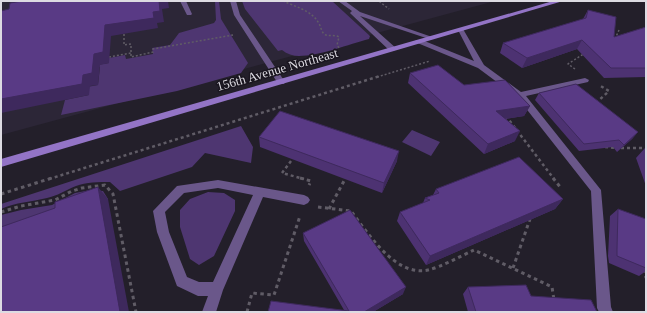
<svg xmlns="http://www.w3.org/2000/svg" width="647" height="313" font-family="Georgia,serif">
<rect width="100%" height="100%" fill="#231f2a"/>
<path fill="#2c2637" d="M1 1H495L1 135Z"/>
<path fill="#4e3671" d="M215 1H219L221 19 248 63 241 73 177 91 61 115 65 100 89 95 87 87 98 85 100 67 97 65 109 63V58L125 55 126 59 153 54 152 48 170 45 179 33 214 23 216 20Z
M242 1H332L370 36 369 39C349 44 320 56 299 56 293 56 287 54 282 50L278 51 245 9Z
M241 126 253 147 251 163 205 153 192 167 120 191 110 182C99 182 86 182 76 186 66 190 57 196 47 198 31 202 16 202 1 209V204Z
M412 130 440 142 431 156 402 142Z
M91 190 103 191 108 199 67 214 1 245V215L21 210 52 205 75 193Z
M208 192 224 193 235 200V211L214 256 199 265 190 259 180 227V210L190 199Z"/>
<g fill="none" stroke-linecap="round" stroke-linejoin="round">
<path stroke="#605c66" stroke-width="1.5" stroke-dasharray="2 2" stroke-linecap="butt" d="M283 1C294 6 312 11 318 22 321 26 321 31 324 34 328 37 334 34 339 37L337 45 340 49
M385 1 380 2 389 9
M124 34V45L131 44V57L153 52V49L233 35
M615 39 619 30
M109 57 131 53
M575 69 568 64 585 53
M377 77 430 61"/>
<path stroke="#605c66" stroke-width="2.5" stroke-dasharray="3 3" stroke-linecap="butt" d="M596 103 609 91 599 85
M504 119 509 120 554 179
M605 147 616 148
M621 148H646
M291 161 282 173 304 179
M49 179 380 76"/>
<path stroke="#605c66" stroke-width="3" stroke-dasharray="3.5 3.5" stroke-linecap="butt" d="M300 178 311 181 309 185
M553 178 561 188
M1 194 52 178
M318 207 351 211C368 233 395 277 428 270 441 267 461 256 474 250L552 287 554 300
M329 209 344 181
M1 212 21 206 55 200 72 191 82 188 105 185 113 194 136 312
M513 268 530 219
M645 269 646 278
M247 312 252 293 274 295 300 216"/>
<path fill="#6a578a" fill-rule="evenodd" d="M180 1H186L192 14 191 15H187Z
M230 1H236L240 15 285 82 284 84H281L277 82 234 15Z"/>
<path fill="#6a578a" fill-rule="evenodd" d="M338 1H345L360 12 435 38 429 39 360 16 397 49 393 51H390L351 14 350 13 352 11Z
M459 29H463L484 65 521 92 585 78 589 80 588 82 526 96 601 190 611 307 613 312H599L597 308 591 191 517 97 478 68 415 42 416 40H422L474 61 458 30Z
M218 180 304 195 308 197 310 200 308 203 304 205 263 197 223 290 216 312H202L208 296H198L177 286 157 232 153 211 177 186ZM218 188 253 195 213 282H199L187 277 169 232 165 212 184 193Z"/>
<path fill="#9374c6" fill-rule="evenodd" d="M553 1H563L1 167V159Z"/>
</g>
<path fill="#4d3272" d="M588 10 614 37 646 27V77L604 78 577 49 522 68 500 53 503 43 583 19Z
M410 73 464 85 530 106 524 116 505 119 515 141 484 154 408 83Z
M539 93 638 132 632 139 617 152 613 147 579 151 535 100Z
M259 137 397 161 382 193 260 147Z
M645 148H646V186L636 158Z
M436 189 563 199 555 209 426 265 397 221 400 212 423 203 425 198 433 195Z
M618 209 646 268V271L639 276 609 263 608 256 610 216Z
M303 233 403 294 373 312H268L344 310 304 241Z
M468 287 531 296 597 312H468L463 294Z"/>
<path fill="#3e295d" d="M159 1H168L169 8 162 9 164 22 157 23 158 28 111 36 109 63 100 65 98 85 90 86 89 95 1 113V99L83 75 94 54 105 25Z
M582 40 577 49 522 68 527 58Z
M530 106 524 116 491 121 496 111Z
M520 131 515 141 484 154 488 144Z
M638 132 632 139 617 152 624 145Z
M399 151 397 161 382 193 384 183Z
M98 187 108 199 129 312H120Z
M563 199 555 209 426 265 430 256Z
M406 287 403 294 373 312H364Z"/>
<path fill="#593a85" stroke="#3e295d" d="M22 1H159L160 11 153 12 154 18 105 25 103 52 94 54 92 73 83 75 82 84 1 99V11L9 9 10 3Z
M588 10 616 17 614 37 646 27V68H611L582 40 527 58 503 43 586 18Z
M438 65 464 85 505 80 530 106 496 111 520 131 488 144 410 73Z
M576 84 638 132 624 145 619 140 584 144 539 93Z
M280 111 399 151 384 183 259 137Z
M519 157 563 199 430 256 400 212 430 200 425 198 439 193 436 189Z
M98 187 120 312H3V311L1 312V227L55 208V202Z
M618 209 646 219V268L617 256V249Z
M350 210 406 287 364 312H268L271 301 349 311 303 233Z
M526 285 531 296 591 300 597 312H476L468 287Z"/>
<g text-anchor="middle" stroke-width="3" stroke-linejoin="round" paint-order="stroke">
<g font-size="13" fill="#dddbe2" stroke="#1a1620">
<text transform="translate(277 69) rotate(-16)" y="5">156th Avenue Northeast</text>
</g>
</g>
<rect width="647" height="313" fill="none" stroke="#dddbe2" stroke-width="4"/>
</svg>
